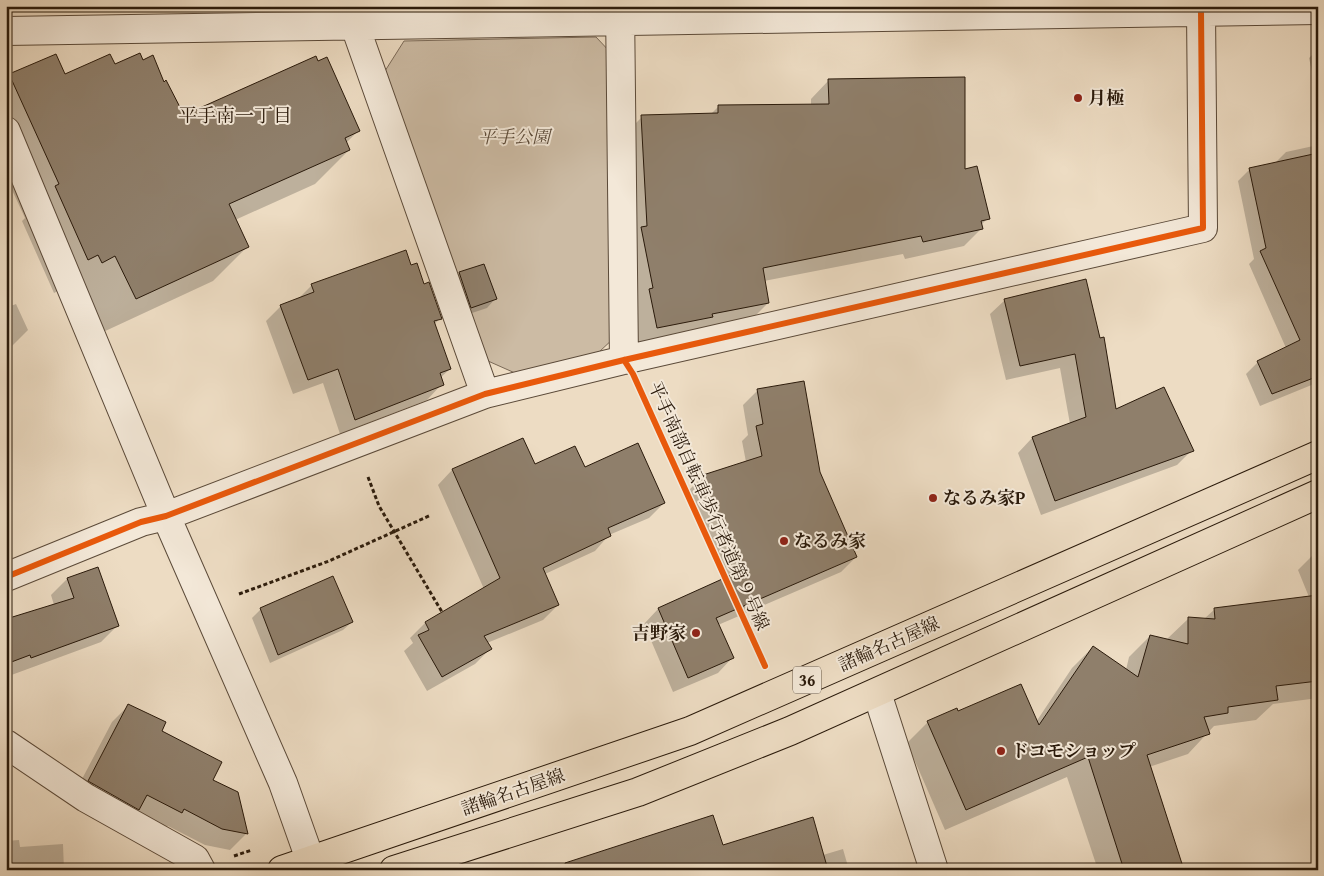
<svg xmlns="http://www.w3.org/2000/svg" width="1324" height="876" font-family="'Gentium Book Plus','Noto Serif JP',serif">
<rect width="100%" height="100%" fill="#eddcc3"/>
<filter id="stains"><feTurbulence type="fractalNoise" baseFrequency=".004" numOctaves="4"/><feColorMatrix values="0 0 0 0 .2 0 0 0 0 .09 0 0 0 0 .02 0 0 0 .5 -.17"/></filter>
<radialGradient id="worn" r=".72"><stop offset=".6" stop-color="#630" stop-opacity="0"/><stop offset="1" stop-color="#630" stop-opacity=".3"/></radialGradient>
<path fill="#ccbba4" stroke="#7b6a58" d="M596 37 612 54 615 337 599 352 515 373 488 361 385 71 404 41Z"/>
<path fill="#0003" d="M1318 49V98L1309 58Z
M142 62 163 83 183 117 358 131 346 143 349 150 315 184 235 220 247 247 213 281 101 333 64 288 54 293 22 221 25 218 6 177V79L10 75 64 76Z
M829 80 964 170 988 218 981 225 982 228 964 246 905 259 903 254 764 281 768 303 750 321 639 346 631 308 624 135 642 117 710 115 718 107 811 105V99Z
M1318 145V393L1314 384 1260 406 1246 374 1258 362 1286 348 1249 264 1254 259 1238 181 1250 169 1274 164 1286 152Z
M483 266 495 299 487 308 463 316 451 282 459 273Z
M410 267 440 318 434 325 450 369 440 378 442 384 427 400 340 434 323 383 293 394 266 321 281 306 297 300 312 285Z
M1085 281 1115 411 1192 450 1177 465 1041 515 1018 453 1032 438 1070 424 1060 368 1006 380 990 314 1005 300Z
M6 302 8 307 16 304 28 330 12 346 6 348Z
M758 390 819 473 856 557 841 572 718 625 732 658 718 673 673 692 644 624 658 609 723 580 700 527 688 491 703 476 746 462 742 441 748 435 743 405Z
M534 466 584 469 664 503 649 518 609 535 595 551 545 574 558 605 543 620 487 643 490 649 475 664 427 691 404 651 413 643 410 638 425 623 484 589 438 485 452 470Z
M1318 550V698L1273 704 1256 720 1214 726 1188 754 1149 767 1183 870H1098L1067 777 945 830 907 743 928 722 958 713 1036 722 1072 668 1093 647 1126 670 1129 657 1150 636 1167 639 1188 619H1204L1215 609 1309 597 1298 570Z
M97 569 117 626 101 642 6 677V621L54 605 51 595 67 579Z
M261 609 352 622 343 630 270 663 252 618Z
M129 705 211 780 247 833 230 850 205 845 168 826 164 829 72 798 112 722Z
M712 816 722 846 823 855 843 849 849 870H549Z
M19 840 20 847 63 844 64 870H6V841Z"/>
<path fill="#8f7f6b" stroke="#2a1a0b" d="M140 53 143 60 153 55 164 82 166 80 184 115 316 56 318 61 327 57 360 131 345 138 350 150 229 204 249 247 136 299 115 256 102 263 98 255 88 260 55 186 59 184 9 74 56 54 65 74 110 54 115 64Z
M965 77V169L977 166 990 219 981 221 983 229 923 242 921 236 763 268 769 303 712 314 713 317 657 328 649 289 653 288 641 227 647 226 641 115 718 113V105L829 104 828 79Z
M1318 153V380L1316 377 1272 394 1257 361 1300 340 1260 251 1266 248 1249 168Z
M406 250 411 265 417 263 424 284 429 282 442 319 434 321 451 369 440 373 444 385 355 420 338 369 308 380 280 305 314 292 311 284Z
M484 264 497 299 471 308 459 272Z
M1086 279 1100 338 1104 337 1116 409 1164 387 1194 451 1055 501 1032 437 1086 417 1075 354 1020 366 1004 299Z
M804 381 820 472 857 557 716 618 734 658 688 678 658 608 740 571 715 512 703 475 762 456 756 426 763 424 757 389Z
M523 438 535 464 575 446 585 467 638 443 665 503 608 528 611 536 543 568 559 605 484 636 492 649 442 677 418 635 429 630 425 622 500 578 452 469Z
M98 567 119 626 31 658 30 655 6 664V619L74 598 67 578Z
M333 576 353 622 278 655 260 608Z
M1318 595V681L1276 686 1278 700 1228 707V713L1204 717 1210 734 1147 755 1184 870H1124L1088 757 966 810 927 721 957 708 958 711 1021 684 1039 725 1093 646 1138 677 1150 635 1188 644V617L1215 619 1214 608Z
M128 704 166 722 162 731 222 762 213 780 238 792 248 834 222 829 184 809 182 813 147 795 139 810 88 781Z
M713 815 723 845 813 817 828 870H566L565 863Z"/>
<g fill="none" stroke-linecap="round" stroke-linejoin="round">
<g stroke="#5b4a39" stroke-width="30">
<path id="street" d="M620 6 624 360
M355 26 485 394
M6 31 1318 10
M6 131 166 516 283 783 311 862 308 870
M6 577 141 522 166 516 485 394 624 360 1203 228 1201 11
M877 693 934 870
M6 744 86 798 195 859 201 870"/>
</g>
<g stroke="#2a1a0b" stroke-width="30">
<path id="primary" d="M282 870 690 731 1318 455
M394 870 638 792 790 731 1318 494"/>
</g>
<path stroke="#2a1a0b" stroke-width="3" stroke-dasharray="4 2.5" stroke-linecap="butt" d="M641 391 763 661
M368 477 379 506 442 612
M239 594 329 561 431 515
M234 856 252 850"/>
<use href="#street" stroke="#f3e8d8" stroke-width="28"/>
<use href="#primary" stroke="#eddcc3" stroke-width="28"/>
<g stroke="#f3e8d8" stroke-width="9">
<path id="cycleway" d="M624 360 633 374 765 666
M6 577 141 522 166 516 485 394 624 360 1203 228 1201 11"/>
</g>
<use href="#cycleway" stroke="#e8590c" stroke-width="6"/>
</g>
<g fill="#8f2418" stroke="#f3e8d8" stroke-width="2">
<circle cx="1078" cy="98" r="5"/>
<circle cx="933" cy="498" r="5"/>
<circle cx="784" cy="541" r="5"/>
<circle cx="696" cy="633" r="5"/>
<circle cx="1001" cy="751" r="5"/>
</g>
<g text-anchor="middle" stroke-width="4" stroke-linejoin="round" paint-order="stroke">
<rect fill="#f3e8d8" stroke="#665848" stroke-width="1" x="793" y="666.5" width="28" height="27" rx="4"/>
<g font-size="16" font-weight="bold" fill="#2a1a0b">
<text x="807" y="686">36</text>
</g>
<g font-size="18" font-weight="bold" fill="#2a1a0b" stroke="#f3e8d8" text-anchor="start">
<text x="1088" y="104">月極</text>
<text x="943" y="504">なるみ家P</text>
<text x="794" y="547">なるみ家</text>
<text x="686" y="639" text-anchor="end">吉野家</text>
<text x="1011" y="757">ドコモショップ</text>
</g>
<g font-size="18" font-style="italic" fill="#5b4a39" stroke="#f3e8d8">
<text x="514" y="143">平手公園</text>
</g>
<g font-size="18" fill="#2a1a0b" stroke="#f3e8d8">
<text transform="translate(709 506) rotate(66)" y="6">平手南部自転車歩行者道第９号線</text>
<text transform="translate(889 644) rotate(-24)" y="6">諸輪名古屋線</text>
<text transform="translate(513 792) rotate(-19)" y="6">諸輪名古屋線</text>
</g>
<g font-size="19" fill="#2a1a0b" stroke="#f3e8d8">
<text x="235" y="122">平手南一丁目</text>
</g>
</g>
<rect width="1324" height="876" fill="none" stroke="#eddcc3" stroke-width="25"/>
<rect x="8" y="8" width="1309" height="861" fill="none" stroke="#2a1a0b" stroke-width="2.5"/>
<rect x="12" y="12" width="1299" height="851" fill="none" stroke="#2a1a0b"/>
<rect width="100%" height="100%" filter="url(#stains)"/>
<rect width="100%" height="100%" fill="url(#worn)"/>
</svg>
